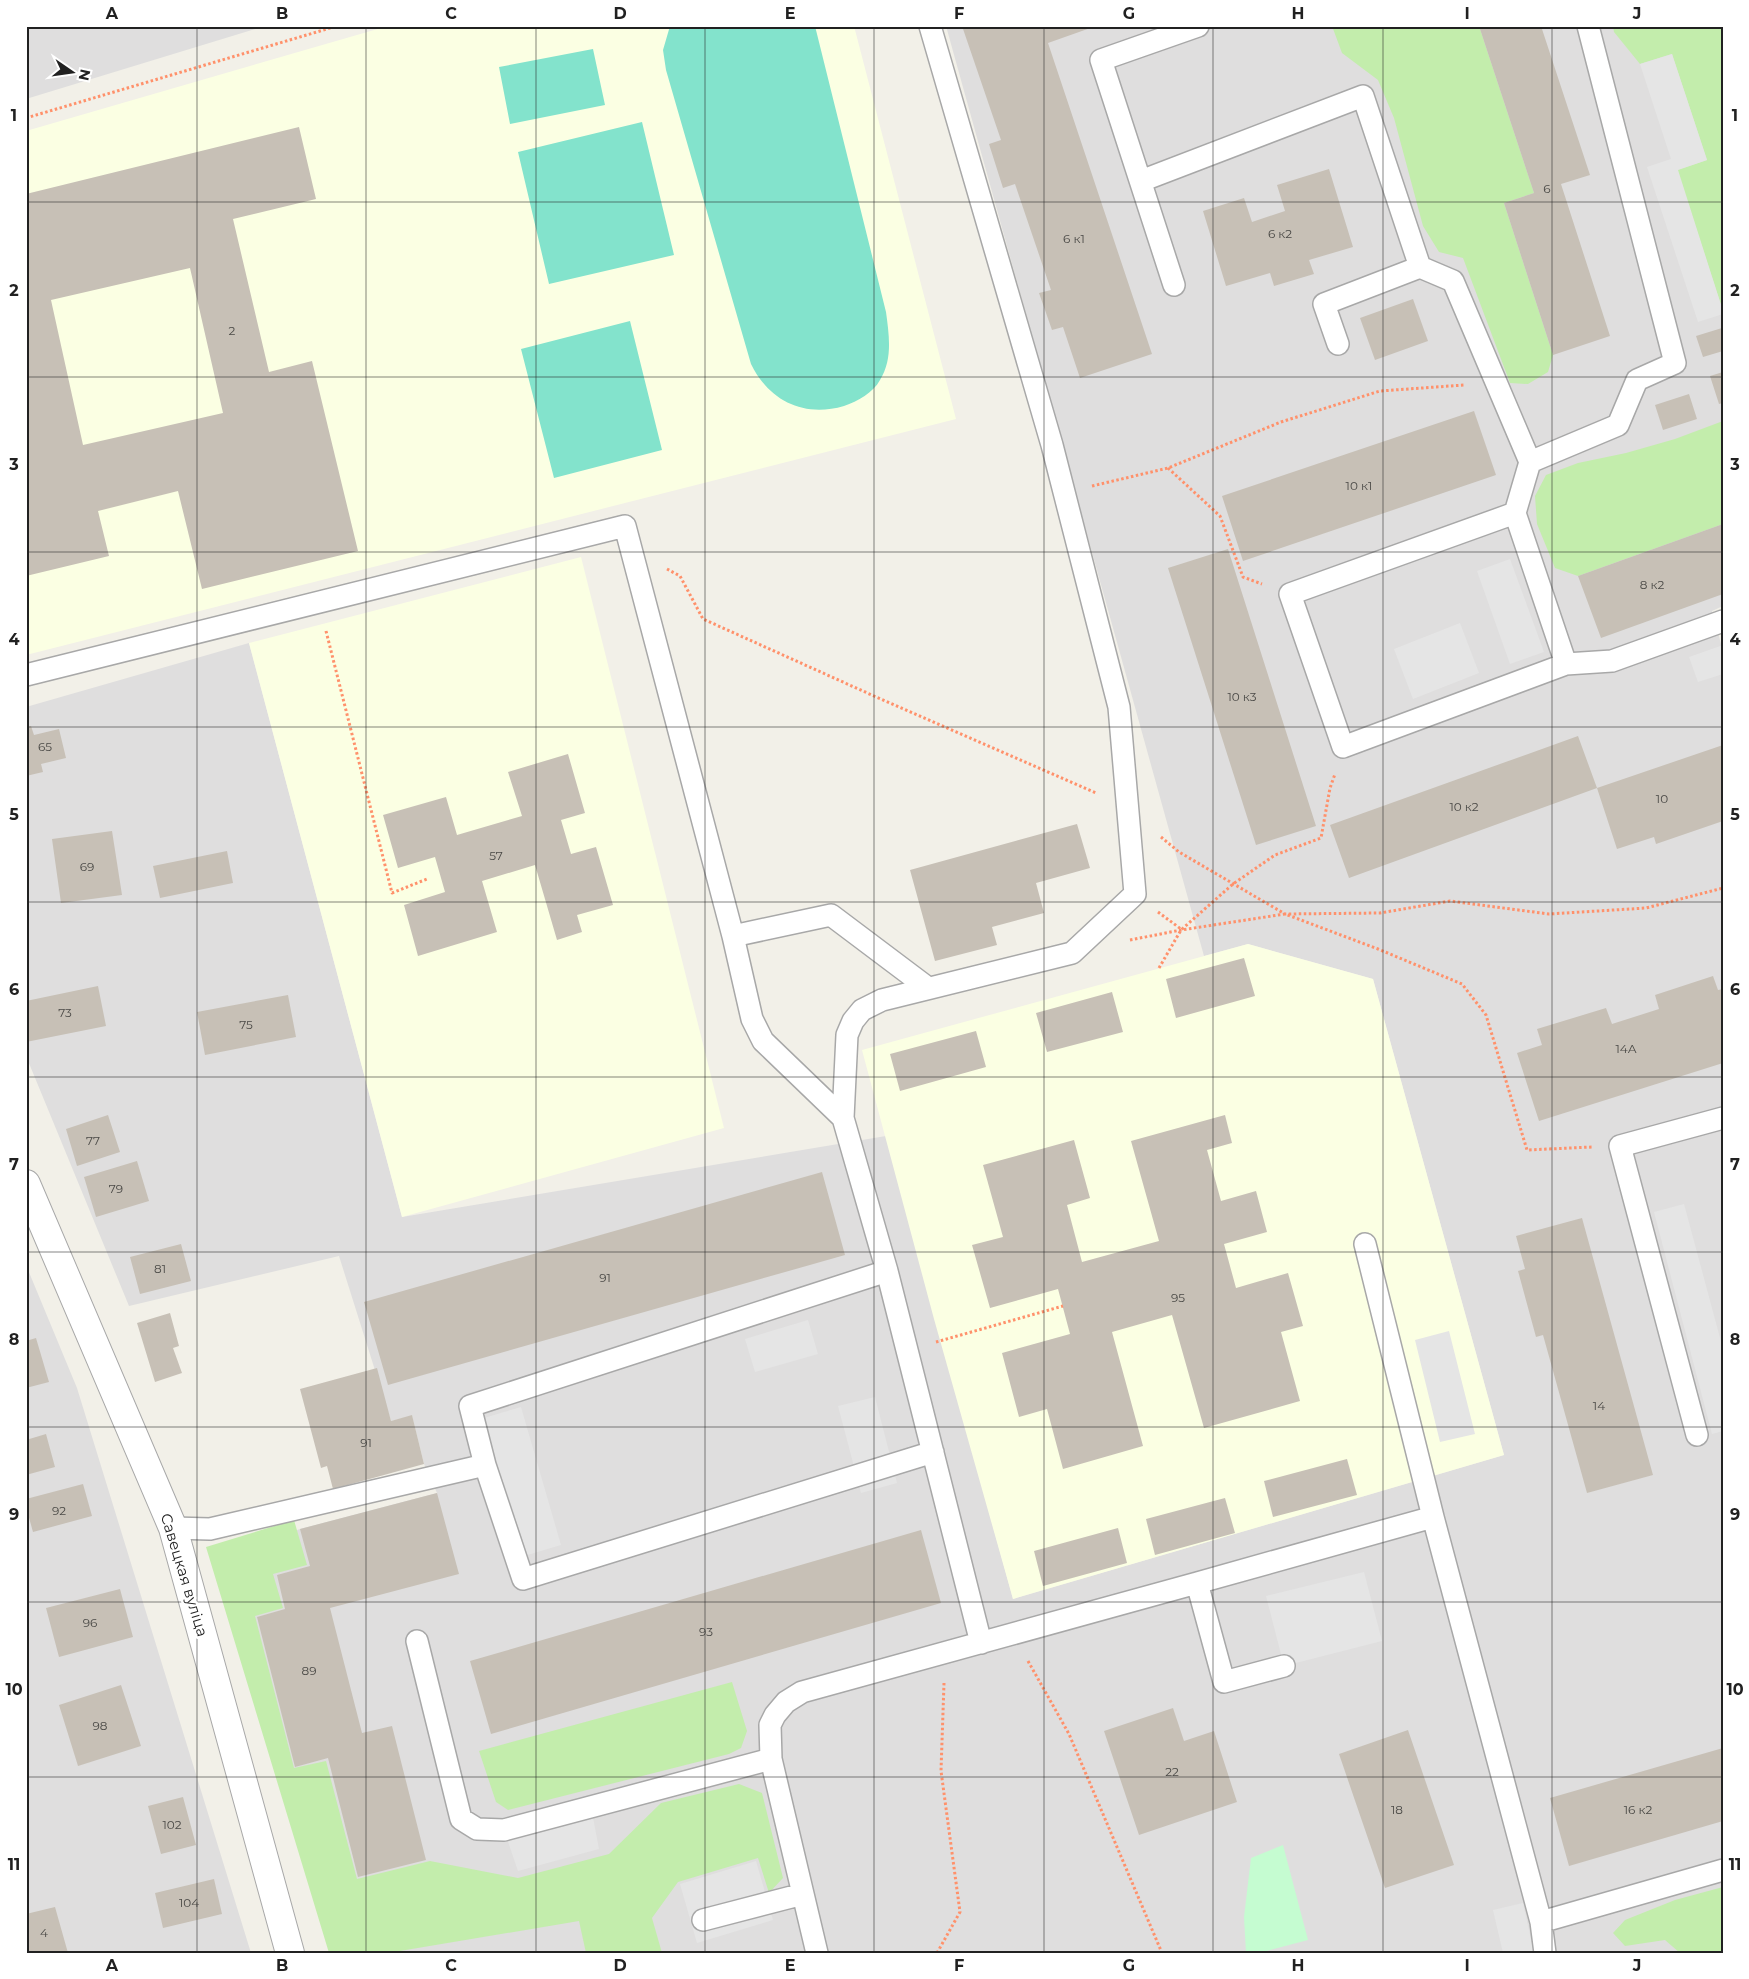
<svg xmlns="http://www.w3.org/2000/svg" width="1749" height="1979" font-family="Montserrat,sans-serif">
<rect width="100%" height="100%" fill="#f2f0e8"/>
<path fill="#dfdede" d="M26 26H265L26 99Z
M946 26H1723V606L1712 611 1723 651V1953H330L237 1551 300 1529 437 1493 424 1464 412 1416 391 1421 339 1256 129 1306 26 1056V707L249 643 402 1217 886 1136 1013 1599 1504 1455 1373 979 1248 944 1204 956Z
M26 1265 77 1388 251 1953H26Z"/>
<path fill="#fbffe3" d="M388 26H854L956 419 26 655V131Z
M581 557 724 1128 402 1217 249 643Z
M1248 944 1373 979 1504 1455 1013 1599 934 1319 862 1050Z"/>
<path fill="#c3edac" d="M1332 26H1479L1534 193 1504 203 1553 355 1548 372 1528 384 1510 383 1463 258 1439 252 1423 226 1394 118 1378 80 1342 53Z
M1613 26H1723V311L1677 170 1707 160 1672 54 1640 64 1614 32Z
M1723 421V524L1578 576 1555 568 1537 524 1535 496 1546 475 1578 463 1626 453 1675 439Z
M294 1520 307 1565 273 1574 283 1608 255 1616 294 1768 326 1761 357 1879 430 1861 518 1878 609 1854 661 1803 739 1784 762 1793 783 1878 769 1893 758 1858 678 1882 652 1918 662 1953H586L579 1921 388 1953H329L206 1547Z
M732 1682 747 1731 741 1748 729 1754 508 1810 496 1802 479 1751Z
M1723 1887V1953H1680L1665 1940 1625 1946 1613 1933 1625 1920 1675 1900Z"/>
<path fill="#c5fcd1" d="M1283 1845 1308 1940 1259 1953H1246L1244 1917 1251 1858Z"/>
<path fill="#83e3cc" d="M670 26H815L886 312C889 335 893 359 880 380 873 393 858 401 844 406 804 418 769 401 751 364L666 70 663 50Z
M593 49 605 105 510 124 499 67Z
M642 122 674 255 549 284 518 152Z
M630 321 662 450 554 478 521 349Z"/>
<path fill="#e5e5e5" d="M1672 54 1707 160 1678 170 1723 311V314L1698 322 1647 167 1671 159 1640 64Z
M1510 559 1544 652 1510 664 1477 571Z
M1460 623 1479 673 1413 699 1394 649Z
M1723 645V674L1698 682 1689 657Z
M1684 1204 1723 1349V1431L1712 1434 1654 1212Z
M808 1320 818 1354 755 1372 745 1339Z
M1449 1331 1475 1434 1440 1442 1415 1340Z
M875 1397 897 1483 861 1493 838 1406Z
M521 1407 561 1545 524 1556 484 1418Z
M1364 1572 1382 1641 1284 1666 1266 1596Z
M591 1807 599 1849 518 1871 504 1830Z
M756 1861 773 1920 697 1943 680 1884Z
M1523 1903 1534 1953H1503L1493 1910Z"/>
<path fill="#c7c0b6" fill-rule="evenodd" d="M962 26H1096L1048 43 1152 354 1080 378 1063 327 1052 330 1039 293 1051 290 1015 184 1003 188 989 144 1001 140Z
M1479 26H1541L1590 175 1561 184 1610 336 1553 355 1504 203 1534 193Z
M299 127 316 199 233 219 269 372 312 361 358 551 202 589 178 491 98 511 109 556 26 576V194ZM190 268 223 413 83 445 51 300Z
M1329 169 1353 247 1309 260 1314 274 1274 286 1270 273 1226 286 1203 211 1244 198 1252 222 1285 211 1277 185Z
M1413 299 1428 341 1375 360 1360 318Z
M1722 328 1723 351 1703 357 1696 336Z
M1723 372V403L1719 404 1710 376Z
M1689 394 1697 419 1663 430 1655 405Z
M1474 411 1496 475 1243 561 1222 496Z
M1723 524V594L1601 638 1578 576Z
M1228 549 1316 826 1256 845 1168 568Z
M31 726 34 735 59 729 66 758 41 764 43 772 26 776V727Z
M1578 736 1597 788 1349 878 1330 825Z
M1723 745V821L1656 844 1654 837 1617 849 1597 788Z
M568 754 585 813 561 820 571 854 596 847 613 905 577 915 582 932 557 940 535 865 482 881 497 932 418 956 404 905 445 892 435 857 398 868 383 815 446 797 457 835 522 816 508 772Z
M1077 824 1090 868 1036 883 1044 913 992 927 997 945 935 961 910 870Z
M112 831 122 895 61 903 52 839Z
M227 851 233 883 160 898 153 866Z
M1244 958 1255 996 1176 1018 1166 979Z
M1713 976 1718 990 1723 989V1063L1539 1121 1517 1053 1542 1045 1537 1029 1606 1008 1612 1024 1659 1009 1655 995Z
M98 986 106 1026 26 1042V1001Z
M1112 992 1123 1032 1047 1052 1036 1013Z
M288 995 296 1037 205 1055 197 1012Z
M976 1031 986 1067 900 1091 890 1054Z
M108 1115 120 1152 77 1166 66 1129Z
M1225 1115 1232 1143 1207 1150 1221 1201 1256 1191 1267 1232 1224 1244 1236 1288 1288 1273 1303 1326 1281 1332 1300 1401 1204 1428 1172 1315 1112 1332 1143 1446 1063 1469 1047 1409 1019 1417 1002 1353 1070 1334 1058 1289 990 1308 972 1245 1003 1237 983 1165 1074 1140 1090 1198 1067 1205 1082 1262 1159 1241 1131 1141Z
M137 1161 149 1201 96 1217 84 1177Z
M822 1172 845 1255 388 1385 364 1302Z
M1582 1218 1653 1475 1587 1493 1543 1335 1536 1337 1518 1271 1525 1269 1516 1236Z
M181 1244 191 1281 140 1294 130 1257Z
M170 1313 179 1346 173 1348 182 1373 155 1382 137 1323Z
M36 1338 49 1382 26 1388V1341Z
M377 1368 391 1421 412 1415 424 1464 333 1489 327 1466 321 1468 300 1389Z
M46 1434 55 1467 26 1475V1440Z
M1347 1459 1357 1495 1273 1517 1264 1481Z
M83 1484 92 1516 33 1532 26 1507V1499Z
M437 1493 459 1574 330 1608 362 1733 392 1726 426 1860 358 1877 328 1758 295 1767 257 1617 285 1609 277 1575 310 1566 300 1529Z
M1225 1498 1235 1533 1155 1555 1146 1519Z
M1118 1528 1127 1563 1043 1586 1034 1551Z
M921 1530 941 1603 491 1734 470 1661Z
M120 1589 133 1637 59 1657 46 1608Z
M121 1685 141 1746 78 1766 59 1705Z
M1173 1708 1184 1741 1214 1731 1237 1802 1139 1835 1104 1731Z
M1408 1730 1454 1865 1385 1888 1339 1754Z
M1723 1748V1821L1569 1866 1550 1798Z
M183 1797 196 1845 161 1854 148 1806Z
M214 1879 222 1914 163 1928 155 1893Z
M55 1907 68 1953H26V1914Z"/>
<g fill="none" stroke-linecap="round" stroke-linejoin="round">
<g stroke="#a8a8a8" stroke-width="24">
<path id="service" d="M930 26 1052 445 1119 707 1135 894 1072 953 882 1000 862 1010 853 1021 847 1035 843 1118 887 1271 981 1643
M1588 26 1675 363 1637 380 1618 425 1530 462 1515 513 1566 664 1612 661 1723 621
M1141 181 1363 96 1420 267
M1174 285 1101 60 1198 26
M1338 344 1324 304 1420 267 1453 281 1530 462
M1515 513 1290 594 1343 747 1566 664
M26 675 625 526 733 936 752 1019 763 1041 843 1118
M733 936 831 915 928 988
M1365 1244 1433 1517
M887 1271 470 1406 485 1465 523 1579 933 1452
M1697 1435 1620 1146 1723 1118
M173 1528 210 1529 485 1465
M417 1641 461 1819 477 1829 504 1830 771 1759
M1284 1666 1224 1682 1197 1583 1433 1517 1541 1922 1723 1870
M703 1920 803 1894
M1541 1922 1545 1953
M817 1953 771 1759 770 1725 775 1715 786 1702 802 1692 1197 1583"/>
</g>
<g stroke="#a8a8a8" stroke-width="30">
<path id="tertiary" d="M26 1184 173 1528 290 1953"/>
</g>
<path stroke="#ff916b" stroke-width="3" stroke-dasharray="2.5 2.5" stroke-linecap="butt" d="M26 118 337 26
M1168 468 1220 516 1243 577 1262 584
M1092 486 1168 468 1281 422 1380 391 1464 385
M667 569 680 576 703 619 874 696 1096 793
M326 631 392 893 427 879
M1161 837 1179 852 1285 914 1380 913 1450 901 1549 914 1646 908 1723 888
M1158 912 1181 929
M1130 940 1181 930 1285 914 1378 949 1462 984 1486 1015 1527 1150 1592 1147
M1159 968 1181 930 1233 884 1275 855 1321 838 1330 788 1335 774
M936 1342 1063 1306
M1028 1661 1069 1734 1162 1953
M937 1953 960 1912 941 1771 944 1683"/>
<use href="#service" stroke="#fff" stroke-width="21"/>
<use href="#tertiary" stroke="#fff" stroke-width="28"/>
</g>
<path fill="none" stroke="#212121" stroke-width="1" stroke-opacity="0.55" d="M197 26V1953M366 26V1953M536 26V1953M705 26V1953M874 26V1953M1044 26V1953M1213 26V1953M1383 26V1953M1552 26V1953M26 202H1723M26 377H1723M26 552H1723M26 727H1723M26 902H1723M26 1077H1723M26 1252H1723M26 1427H1723M26 1602H1723M26 1777H1723"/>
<g text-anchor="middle" stroke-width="5" stroke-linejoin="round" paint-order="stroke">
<g font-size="12" fill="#4a4946">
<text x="1547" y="193">6</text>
<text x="1280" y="238">6 к2</text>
<text x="1074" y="243">6 к1</text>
<text x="232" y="335">2</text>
<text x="1359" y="490">10 к1</text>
<text x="1652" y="589">8 к2</text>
<text x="1242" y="701">10 к3</text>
<text x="45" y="751">65</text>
<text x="1662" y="803">10</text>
<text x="1464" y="811">10 к2</text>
<text x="496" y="860">57</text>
<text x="87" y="871">69</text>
<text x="65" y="1017">73</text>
<text x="246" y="1029">75</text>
<text x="1626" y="1053">14А</text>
<text x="93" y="1145">77</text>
<text x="116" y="1193">79</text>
<text x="160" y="1273">81</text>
<text x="605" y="1282">91</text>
<text x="1178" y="1302">95</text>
<text x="1599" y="1410">14</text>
<text x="366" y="1447">91</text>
<text x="59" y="1515">92</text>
<text x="90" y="1627">96</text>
<text x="706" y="1636">93</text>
<text x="309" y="1675">89</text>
<text x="100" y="1730">98</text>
<text x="1172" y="1776">22</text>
<text x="1397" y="1814">18</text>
<text x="1638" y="1814">16 к2</text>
<text x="172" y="1829">102</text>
<text x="189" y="1907">104</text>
<text x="44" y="1937">4</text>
</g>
<g font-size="15" fill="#212121" stroke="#fff">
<text transform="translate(184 1575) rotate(73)" y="5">Савецкая вуліца</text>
</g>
</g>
<rect width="1749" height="1979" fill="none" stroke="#ffffff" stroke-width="55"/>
<g transform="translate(72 72) rotate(103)" stroke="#ffffff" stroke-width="4" paint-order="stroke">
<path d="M0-4L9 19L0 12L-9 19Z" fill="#212121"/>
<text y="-8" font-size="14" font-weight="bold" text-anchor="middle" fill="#212121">N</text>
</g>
<rect x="28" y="28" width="1694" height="1924" fill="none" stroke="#212121" stroke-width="2"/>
<g font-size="16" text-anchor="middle" font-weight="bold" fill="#212121">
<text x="112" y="19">A</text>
<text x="282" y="19">B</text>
<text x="451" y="19">C</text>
<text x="620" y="19">D</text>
<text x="790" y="19">E</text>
<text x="959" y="19">F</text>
<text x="1129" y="19">G</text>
<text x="1298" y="19">H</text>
<text x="1467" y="19">I</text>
<text x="1637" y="19">J</text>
<text x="14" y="121">1</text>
<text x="1735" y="121">1</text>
<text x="14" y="296">2</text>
<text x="1735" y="296">2</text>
<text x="14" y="470">3</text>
<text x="1735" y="470">3</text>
<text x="14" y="645">4</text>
<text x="1735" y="645">4</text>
<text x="14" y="820">5</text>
<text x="1735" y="820">5</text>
<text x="14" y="995">6</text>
<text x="1735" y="995">6</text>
<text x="14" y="1170">7</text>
<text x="1735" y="1170">7</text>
<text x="14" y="1345">8</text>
<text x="1735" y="1345">8</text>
<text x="14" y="1520">9</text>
<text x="1735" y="1520">9</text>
<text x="14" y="1695">10</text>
<text x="1735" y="1695">10</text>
<text x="14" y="1870">11</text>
<text x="1735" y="1870">11</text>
<text x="112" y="1971">A</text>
<text x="282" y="1971">B</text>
<text x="451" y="1971">C</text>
<text x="620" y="1971">D</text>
<text x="790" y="1971">E</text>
<text x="959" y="1971">F</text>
<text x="1129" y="1971">G</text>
<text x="1298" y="1971">H</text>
<text x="1467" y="1971">I</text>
<text x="1637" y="1971">J</text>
</g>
</svg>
